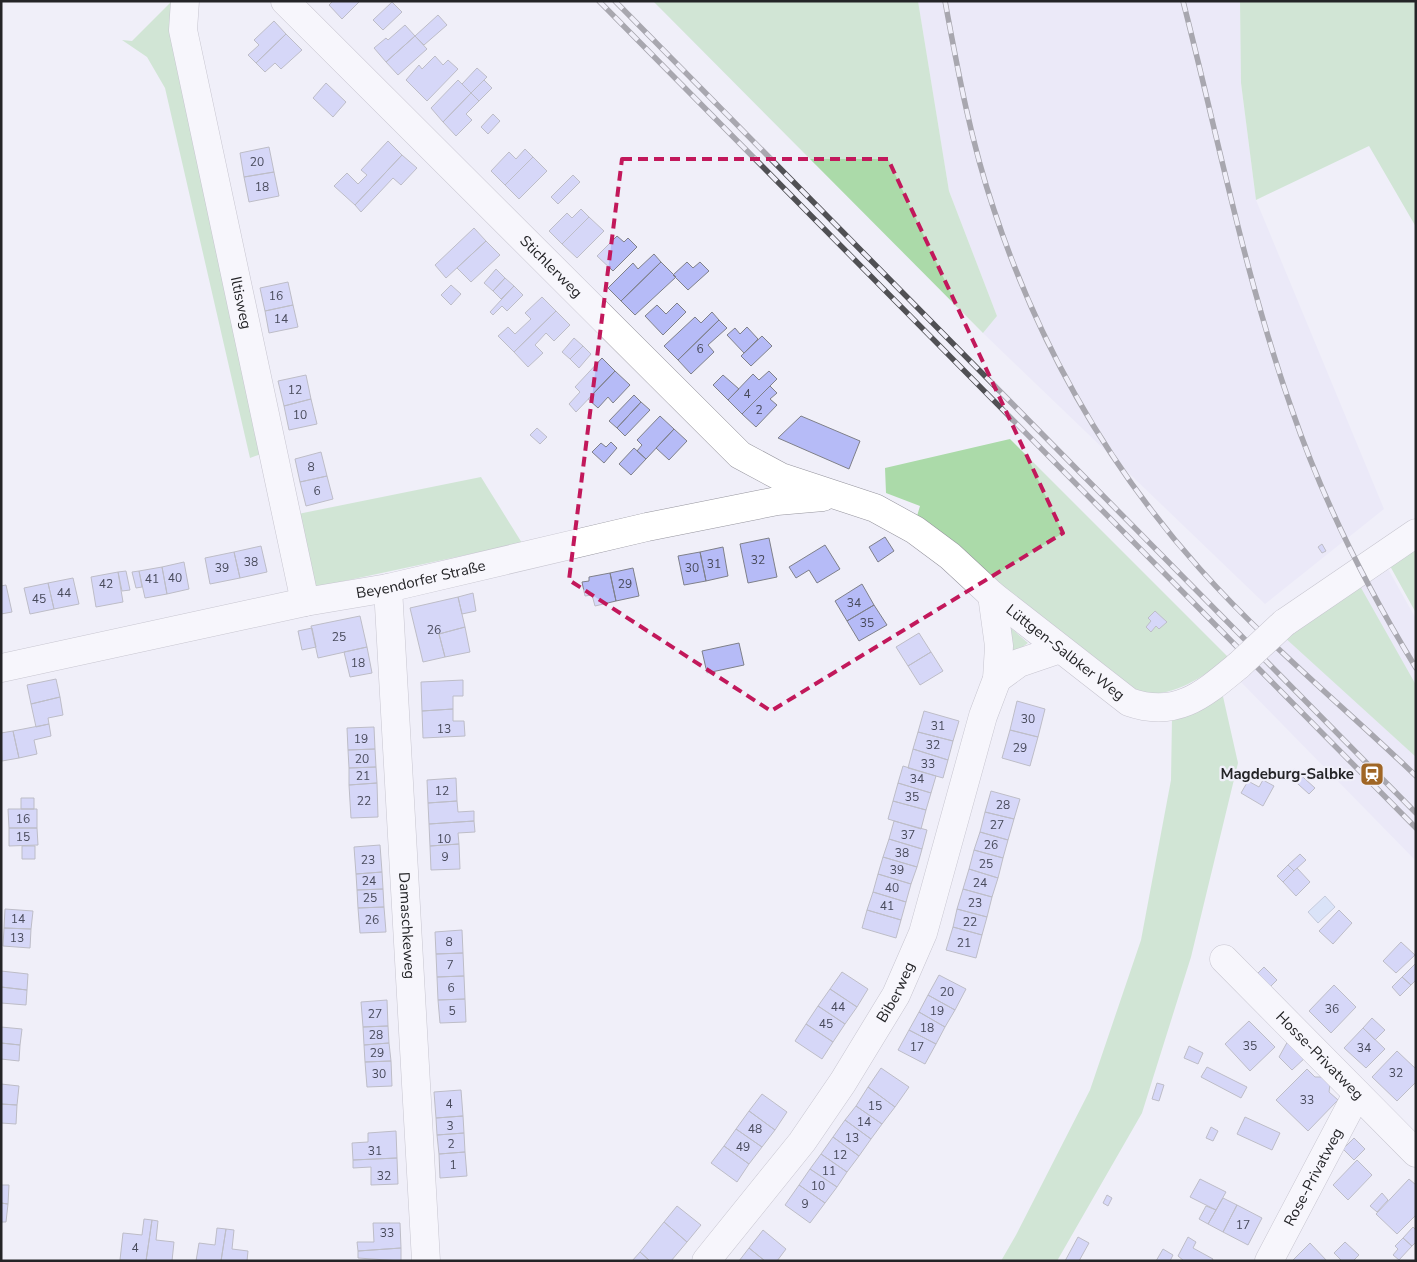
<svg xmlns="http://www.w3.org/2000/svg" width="1417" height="1262" font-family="'Nunito Sans',sans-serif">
<rect width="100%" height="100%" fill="#f0eff9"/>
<path fill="#e4e3f5" d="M918 1H1240L1241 83 1256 200 1384 509 1265 604 983 333 997 316 949 191Z
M1387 567 1416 619V861L1238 679 1279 639Z"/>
<path fill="#abdaa9" d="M172 1 264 453 250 458 165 88 147 57 122 40 132 41Z
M653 1H918L949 191 997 316 983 333Z
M1240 1H1416V227L1369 146 1256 200 1241 83Z
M1010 439 1229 658C1203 676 1172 700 1137 692 1132 690 1126 685 1121 682L917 516 920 506 886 493 885 468Z
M481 477 522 543 307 589 293 515Z
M1416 548V613L1390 566Z
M1360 586 1416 685V757L1283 636Z
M1003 621 1028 643 1009 657Z
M1222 692 1238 763 1191 957 1142 1113 1057 1261H1001L1016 1235 1090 1090 1141 940 1171 780 1172 717Z"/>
<path fill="#bfd4f5" stroke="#909fb7" d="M1325 896 1335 907 1318 923 1308 912Z"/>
<path fill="#b6bbf7" stroke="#7f8089" d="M333 1H360L342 19 329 5Z
M392 2 402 12 383 30 373 20Z
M438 15 447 25 424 45 415 36Z
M274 21 286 34 256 63 248 55 259 45 254 40Z
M405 25 415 36 386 62 374 48 386 38 388 40Z
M286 34 302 50 281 69 275 63 265 72 256 63Z
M415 36 427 49 398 75 386 62Z
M435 56 443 65 448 60 458 69 427 101 406 80 419 65 422 69Z
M477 68 487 77 471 93 462 84Z
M458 80 471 93 443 122 431 108Z
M484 80 492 88 479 101 471 93Z
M326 83 346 102 333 117 313 98Z
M471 93 479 101 466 114 472 120 456 136 443 122Z
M493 114 500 121 488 134 481 127Z
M388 141 402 155 355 205 334 186 347 173 358 184 367 175 361 170Z
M269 147 274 172 244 177 240 153Z
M525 149 533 157 505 185 491 171 509 152 516 159Z
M402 155 417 168 401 185 393 178 361 212 355 205Z
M533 157 547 171 519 199 505 185Z
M274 172 279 196 249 202 244 177Z
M573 175 580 182 558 204 551 197Z
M581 209 589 217 562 244 549 231 567 213 572 218Z
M589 217 604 231 577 258 562 244Z
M474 228 486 241 446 278 435 265Z
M617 236 624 242 628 238 637 247 613 271 597 256Z
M486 241 500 255 471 282 457 268Z
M654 254 661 262 621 301 608 288 633 263 638 269Z
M661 262 676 277 635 315 621 301Z
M687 262 693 268 700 262 709 271 688 290 673 275Z
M496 269 505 278 493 291 484 283Z
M505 278 514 286 501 299 493 291Z
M288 282 293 305 265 311 260 288Z
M451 285 461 294 451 305 441 295Z
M514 286 523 295 507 311 502 306 493 315 490 312Z
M542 297 556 311 514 352 498 336 508 327 515 334 531 319 525 313Z
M677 303 686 312 663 335 645 316 657 305 666 314Z
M293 305 298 327 269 333 265 311Z
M556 311 570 325 554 341 546 333 535 345 543 353 528 367 514 352Z
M712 312 719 320 678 360 664 346 695 317 701 323Z
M719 320 727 328 708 345 714 352 691 374 678 360Z
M747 327 758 339 744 353 727 335 735 328 740 334Z
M762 336 772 346 751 366 741 356Z
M574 338 583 346 570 359 562 352Z
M583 346 591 354 579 368 570 359Z
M602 358 615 371 576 412 569 404 580 392 575 387Z
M615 371 630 385 613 403 608 397 598 408 588 399Z
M769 371 777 379 742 414 728 400 753 374 759 380Z
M306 375 311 399 284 406 278 381Z
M723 375 739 389 728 400 713 385Z
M770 386 777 393 770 399 777 405 756 427 742 414Z
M634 395 641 402 617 428 609 421Z
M311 399 317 424 289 430 284 406Z
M641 402 650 410 625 436 617 428Z
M660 416 674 429 646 459 637 451 642 445 637 440Z
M801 416 860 441 849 469 778 438Z
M537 428 547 437 540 444 530 435Z
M674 429 687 441 669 460 656 448Z
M611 442 617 448 604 463 592 452 601 443 606 447Z
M634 448 646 459 631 475 619 464Z
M321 452 327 476 300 482 295 459Z
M327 476 333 499 306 506 300 482Z
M885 537 894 551 878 562 869 547Z
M769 538 777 577 748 583 740 544Z
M1322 544 1326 551 1322 553 1318 547Z
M825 545 840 569 817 583 809 570 796 578 789 567Z
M261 546 267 572 240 578 234 552Z
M723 547 728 576 706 581 700 552Z
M234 552 240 578 210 584 205 558Z
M700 552 706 581 684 585 678 556Z
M184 562 189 589 167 594 162 567Z
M162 567 167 594 145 598 139 571Z
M633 568 639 596 616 601 610 573Z
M126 571 130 590 122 591 118 572Z
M139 571 142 587 136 588 132 572Z
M118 572 123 602 96 607 91 577Z
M610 573 616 601 595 606 592 595 585 596 582 582 589 581V577Z
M73 578 79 604 54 609 48 583Z
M48 583 54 609 30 614 24 588Z
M862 584 874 605 847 621 835 601Z
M6 585 12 612 1 614V586Z
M473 593 476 611 462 614 458 597Z
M458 597 465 627 439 634 445 657 423 662 410 608Z
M874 605 887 625 859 641 847 621Z
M1155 611 1167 622 1159 629 1156 626 1151 632 1146 627 1151 621 1148 618Z
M360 616 367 647 318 658 311 626Z
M465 627 470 652 445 657 439 634Z
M312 628 316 647 302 650 298 631Z
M919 633 931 652 908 666 896 647Z
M739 643 744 665 707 673 702 651Z
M367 647 372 673 350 677 344 652Z
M931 652 943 671 920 685 908 666Z
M56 679 60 697 31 704 27 685Z
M463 680V696H453V709L422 711 421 682Z
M60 697 63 715 48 718 49 724 36 727 31 704Z
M1017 701 1045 709 1038 737 1010 730Z
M453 709V721H464L465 736 423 738 422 711Z
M924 711 959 721 953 741 918 732Z
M49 724 51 736 34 740 37 754 19 758 13 731Z
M374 727 375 749 348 750 347 728Z
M1010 730 1038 737 1030 766 1002 758Z
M13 731 19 758 2 761 1 733Z
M918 732 953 741 948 760 913 749Z
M375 749 376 767 349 768 348 750Z
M913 749 948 760 943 778 908 768Z
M903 766 936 776 931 793 898 783Z
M376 767 377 783 349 785V768Z
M1294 769 1315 788 1309 794 1288 775Z
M456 778 457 801 428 803 427 780Z
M1263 780 1274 786 1263 806 1241 793 1248 781 1259 787Z
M377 783 378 817 351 818 349 785Z
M898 783 931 793 926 810 893 801Z
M991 791 1020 799 1014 819 985 812Z
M21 798H34V809H21Z
M457 801 458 812 474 811V821L429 824 428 803Z
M893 801 926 810 921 829 888 819Z
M8 809H37V828H9Z
M985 812 1014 819 1008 840 980 832Z
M474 821 475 832 458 833 459 844 430 846 429 824Z
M894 821 927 830 922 849 889 839Z
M9 828H37L38 845 9 846Z
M980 832 1008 840 1003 858 974 850Z
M889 839 922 849 917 867 883 857Z
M459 844 460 869 431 870 430 846Z
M380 845 382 872 356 874 354 847Z
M22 846H35V859H22Z
M974 850 1003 858 998 878 969 869Z
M1300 854 1306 860 1294 871 1288 865Z
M883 857 917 867 911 884 878 874Z
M1288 865 1294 871 1283 882 1277 876Z
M1297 868 1310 882 1296 896 1283 882Z
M969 869 998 878 992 897 963 889Z
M382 872 383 889 357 890 356 874Z
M878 874 911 884 906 902 873 892Z
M383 889 384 907 358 908 357 890Z
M963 889 992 897 987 917 957 909Z
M873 892 906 902 901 920 867 910Z
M384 907 386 932 360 933 358 908Z
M5 909 33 911 31 929 4 928Z
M957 909 987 917 982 935 953 927Z
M867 910 901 920 896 938 862 928Z
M1339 910 1352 923 1333 944 1319 931Z
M953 927 982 935 976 958 946 950Z
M4 928 31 929 30 948 3 946Z
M462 930 463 953 436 954 435 932Z
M1401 942 1415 955 1396 973 1383 961Z
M463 953 464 976 437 977 436 954Z
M1416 963V980L1411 985 1402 977Z
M1264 967 1277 980 1269 988 1256 975Z
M1 971 28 974 27 990 1 987Z
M842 972 868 989 857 1007 830 989Z
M939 975 966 989 955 1010 928 995Z
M464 976 465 999 438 1000 437 977Z
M1402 977 1411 985 1400 996 1392 987Z
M1334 985 1356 1007 1331 1033 1309 1011Z
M1 987 27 990 26 1005 1 1003Z
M830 989 857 1007 845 1024 818 1006Z
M928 995 955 1010 945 1027 919 1012Z
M465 999 466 1022 440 1023 438 1000Z
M387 1000 388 1026 363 1027 361 1002Z
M818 1006 845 1024 833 1042 806 1024Z
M919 1012 945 1027 936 1044 909 1030Z
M1372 1018 1385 1030 1375 1040 1363 1028Z
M1249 1021 1275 1047 1250 1071 1225 1044Z
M806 1024 833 1042 822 1059 795 1041Z
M388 1026 389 1043 364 1045 363 1027Z
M1 1027 22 1029 20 1045 1 1043Z
M1363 1028 1385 1049 1366 1068 1344 1048Z
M909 1030 936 1044 925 1064 898 1050Z
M1289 1039 1306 1057 1292 1070 1279 1057Z
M1 1043 20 1045 19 1061 1 1059Z
M389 1043 391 1061 365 1062 364 1045Z
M1189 1046 1203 1053 1198 1064 1184 1058Z
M1397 1051 1416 1069V1082L1397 1101 1372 1077Z
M391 1061 392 1086 367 1087 365 1062Z
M1207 1067 1247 1087 1241 1098 1201 1077Z
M881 1068 909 1087 895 1107 868 1087Z
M1307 1069 1315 1077H1323L1330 1084 1329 1092 1338 1100 1308 1131 1276 1100Z
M1157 1083 1164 1085 1159 1101 1152 1099Z
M1 1084 19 1086 17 1105 1 1104Z
M868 1087 895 1107 882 1124 856 1106Z
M461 1090 463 1116 436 1118 434 1092Z
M762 1094 787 1112 775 1130 749 1111Z
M1 1104 17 1105 16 1124 1 1123Z
M856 1106 882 1124 871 1139 845 1120Z
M749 1111 775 1130 762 1147 736 1129Z
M463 1116 464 1133 437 1135 436 1118Z
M1245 1117 1280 1133 1272 1150 1237 1134Z
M845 1120 871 1139 859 1156 833 1137Z
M1211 1127 1218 1131 1213 1141 1206 1138Z
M736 1129 762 1147 749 1164 724 1146Z
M396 1131 397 1158 353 1160 352 1143 368 1142V1133Z
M464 1133 465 1152 439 1154 437 1135Z
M833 1137 859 1156 847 1172 821 1154Z
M1354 1138 1365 1149 1354 1160 1343 1149Z
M724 1146 749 1164 737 1182 711 1163Z
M465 1152 467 1176 440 1178 439 1154Z
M821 1154 847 1172 837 1187 810 1169Z
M397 1158 398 1184 371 1185V1167L353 1168V1160Z
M1357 1160 1372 1175 1348 1200 1333 1185Z
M810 1169 837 1187 825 1203 799 1185Z
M1200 1179 1226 1192 1216 1210 1190 1197Z
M1409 1179 1416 1185V1215L1397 1234 1376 1214Z
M1 1185H9L8 1204 1 1203Z
M799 1185 825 1203 810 1223 785 1205Z
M1382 1193 1388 1200 1377 1212 1370 1206Z
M1107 1195 1112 1198 1108 1206 1103 1203Z
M1223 1198 1237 1205 1223 1232 1208 1224Z
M1 1203 8 1204 6 1222H1Z
M1237 1205 1262 1218 1248 1245 1223 1232Z
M677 1206 701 1225 687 1242 664 1222Z
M1206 1206 1216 1210 1208 1224 1199 1219Z
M144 1219 152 1220 146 1261 120 1260 123 1233 142 1235Z
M152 1220 158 1221 156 1240 174 1242 172 1261H146Z
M664 1222 687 1242 671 1261H650L640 1252Z
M373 1223H400L401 1248 358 1251 357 1242H374Z
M1413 1227 1416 1230V1242L1412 1246 1403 1238Z
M217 1228 226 1229 221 1261H196L199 1243 215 1245Z
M226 1229 234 1230 232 1249 248 1251 247 1261H221Z
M763 1230 786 1249 777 1261H765L749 1248Z
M1078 1237 1089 1243 1079 1261H1065Z
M1188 1237 1196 1242 1193 1248 1213 1259 1212 1261H1184L1178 1256Z
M1403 1238 1412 1246 1399 1260 1393 1255 1398 1249 1395 1246Z
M1345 1242 1359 1255 1353 1261H1342L1334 1253Z
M1310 1243 1327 1261H1292Z
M401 1248V1261L358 1258V1251Z
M749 1248 765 1261H739Z
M1163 1249 1173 1255 1170 1261H1156Z
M640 1252 650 1261H632Z"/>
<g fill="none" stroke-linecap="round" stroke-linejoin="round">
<g stroke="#95949d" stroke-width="29">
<g id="minor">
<path id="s1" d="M185 1 183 30 305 602"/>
<path id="s2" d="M285 1 740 455 781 477 875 508 915 530 950 556 992 595 1129 702C1177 719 1204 694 1239 665"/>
<path id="s3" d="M388 588 426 1261"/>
<path d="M1284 623 1416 533"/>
<path id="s4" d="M1 668 305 602 388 588 647 527 777 501 823 497"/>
<path d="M997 679 1019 663 1060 649"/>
<path id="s5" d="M1224 959 1416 1153"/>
<path id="s6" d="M706 1261 802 1142 843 1082 896 995 923 933 983 716 997 679 999 646 992 595"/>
<path id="s7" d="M1269 1261 1357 1094"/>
</g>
</g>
<use href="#minor" stroke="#fff" stroke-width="28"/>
<g stroke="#505054" stroke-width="5.5">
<path id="rail" d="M599 1 1416 828
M615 1 1416 813
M945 1C958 72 971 142 994 210 1038 343 1107 465 1200 569 1266 643 1344 707 1416 776
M1183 1C1218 137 1245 277 1292 410 1323 501 1366 586 1416 668"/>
</g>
<use href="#rail" stroke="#f0eff9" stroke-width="4" stroke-dasharray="11" stroke-linecap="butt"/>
<g stroke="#95949d" stroke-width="29" stroke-linecap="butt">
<path id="minor-bridge" d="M1239 665 1284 623"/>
</g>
<use href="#minor-bridge" stroke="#fff" stroke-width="28"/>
</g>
<path d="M0 0H1417V1262H0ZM622 159H888L1063 533 771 711 569 580Z" fill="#f0eff9" fill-opacity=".55" fill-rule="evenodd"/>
<path fill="none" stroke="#c2185b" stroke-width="4" stroke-dasharray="10 6" stroke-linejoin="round" d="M622 159H888L1063 533 771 711 569 580Z"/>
<defs>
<g id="station-square" transform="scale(1.25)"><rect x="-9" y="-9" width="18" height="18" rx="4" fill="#a06625" stroke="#f0eff9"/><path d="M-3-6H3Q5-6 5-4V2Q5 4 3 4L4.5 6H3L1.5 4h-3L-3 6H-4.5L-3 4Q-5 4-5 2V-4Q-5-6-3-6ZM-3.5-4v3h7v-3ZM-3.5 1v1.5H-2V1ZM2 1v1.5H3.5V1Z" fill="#fff"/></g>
</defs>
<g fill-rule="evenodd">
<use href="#station-square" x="1372" y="774"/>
</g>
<g text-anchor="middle" stroke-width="4.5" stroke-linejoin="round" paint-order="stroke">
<g font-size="12" fill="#484a5b">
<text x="257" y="166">20</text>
<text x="262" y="191">18</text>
<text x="276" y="300">16</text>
<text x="281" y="323">14</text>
<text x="700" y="353">6</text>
<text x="295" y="394">12</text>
<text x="747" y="398">4</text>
<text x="759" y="414">2</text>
<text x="300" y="419">10</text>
<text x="311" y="471">8</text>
<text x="317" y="495">6</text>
<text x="758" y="564">32</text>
<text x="251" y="566">38</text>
<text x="714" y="568">31</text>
<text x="222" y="572">39</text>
<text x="692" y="572">30</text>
<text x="175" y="582">40</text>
<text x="152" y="583">41</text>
<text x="106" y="588">42</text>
<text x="625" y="588">29</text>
<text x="64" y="597">44</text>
<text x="39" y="603">45</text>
<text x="854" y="607">34</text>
<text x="867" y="627">35</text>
<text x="434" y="634">26</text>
<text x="339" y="641">25</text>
<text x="358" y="667">18</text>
<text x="1028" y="723">30</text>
<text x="938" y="730">31</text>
<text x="444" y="733">13</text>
<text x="361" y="743">19</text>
<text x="933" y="749">32</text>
<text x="1020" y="752">29</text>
<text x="362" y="763">20</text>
<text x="928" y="768">33</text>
<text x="363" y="780">21</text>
<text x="917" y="783">34</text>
<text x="442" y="795">12</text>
<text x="912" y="801">35</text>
<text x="364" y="805">22</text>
<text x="1003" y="809">28</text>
<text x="23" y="823">16</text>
<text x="997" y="829">27</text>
<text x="908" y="839">37</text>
<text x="23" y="841">15</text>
<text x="444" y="843">10</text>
<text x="991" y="849">26</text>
<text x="902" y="857">38</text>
<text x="445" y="861">9</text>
<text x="368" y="864">23</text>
<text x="986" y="868">25</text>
<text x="897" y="874">39</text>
<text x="369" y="885">24</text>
<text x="980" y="887">24</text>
<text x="892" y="892">40</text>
<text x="370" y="902">25</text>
<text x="975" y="907">23</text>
<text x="887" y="910">41</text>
<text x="18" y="923">14</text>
<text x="372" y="924">26</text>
<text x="970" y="926">22</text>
<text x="17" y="942">13</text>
<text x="449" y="946">8</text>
<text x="964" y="947">21</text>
<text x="450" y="969">7</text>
<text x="451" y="992">6</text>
<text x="947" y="996">20</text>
<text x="838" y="1011">44</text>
<text x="1332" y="1013">36</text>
<text x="452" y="1015">5</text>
<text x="937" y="1015">19</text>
<text x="375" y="1018">27</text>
<text x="826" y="1028">45</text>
<text x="927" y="1032">18</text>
<text x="376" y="1039">28</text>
<text x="1250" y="1050">35</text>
<text x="917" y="1051">17</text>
<text x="1364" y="1052">34</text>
<text x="377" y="1057">29</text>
<text x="1396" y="1077">32</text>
<text x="379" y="1078">30</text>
<text x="1307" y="1104">33</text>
<text x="449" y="1108">4</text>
<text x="875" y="1110">15</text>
<text x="864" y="1126">14</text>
<text x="450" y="1130">3</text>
<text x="755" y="1133">48</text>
<text x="852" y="1142">13</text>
<text x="451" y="1148">2</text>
<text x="743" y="1151">49</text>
<text x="375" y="1155">31</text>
<text x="840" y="1159">12</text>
<text x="453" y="1169">1</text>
<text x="829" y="1175">11</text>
<text x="384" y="1180">32</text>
<text x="818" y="1190">10</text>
<text x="805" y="1208">9</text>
<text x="1243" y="1229">17</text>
<text x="387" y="1237">33</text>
<text x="135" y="1252">4</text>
</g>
<g font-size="15" fill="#242427" stroke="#f0eff9">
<text dy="5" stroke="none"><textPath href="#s2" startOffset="376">Stichlerweg</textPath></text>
<text dy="5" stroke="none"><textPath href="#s1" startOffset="308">Iltisweg</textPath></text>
<text dy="5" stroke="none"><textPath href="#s4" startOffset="429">Beyendorfer Straße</textPath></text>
<text dy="5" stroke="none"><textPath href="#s2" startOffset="1028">Lüttgen-Salbker Weg</textPath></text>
<text dy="5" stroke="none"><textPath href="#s3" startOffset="338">Damaschkeweg</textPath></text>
<text dy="5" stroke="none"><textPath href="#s6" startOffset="330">Biberweg</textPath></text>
<text dy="5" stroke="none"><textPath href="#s5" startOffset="136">Hosse-Privatweg</textPath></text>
<text dy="5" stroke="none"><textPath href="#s7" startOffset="95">Rose-Privatweg</textPath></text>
</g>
<g font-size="15" font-weight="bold" fill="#242427" stroke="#f0eff9" text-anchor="end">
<text x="1354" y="779">Magdeburg-Salbke</text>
</g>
</g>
<rect width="1417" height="1262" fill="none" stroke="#242427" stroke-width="5"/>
</svg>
